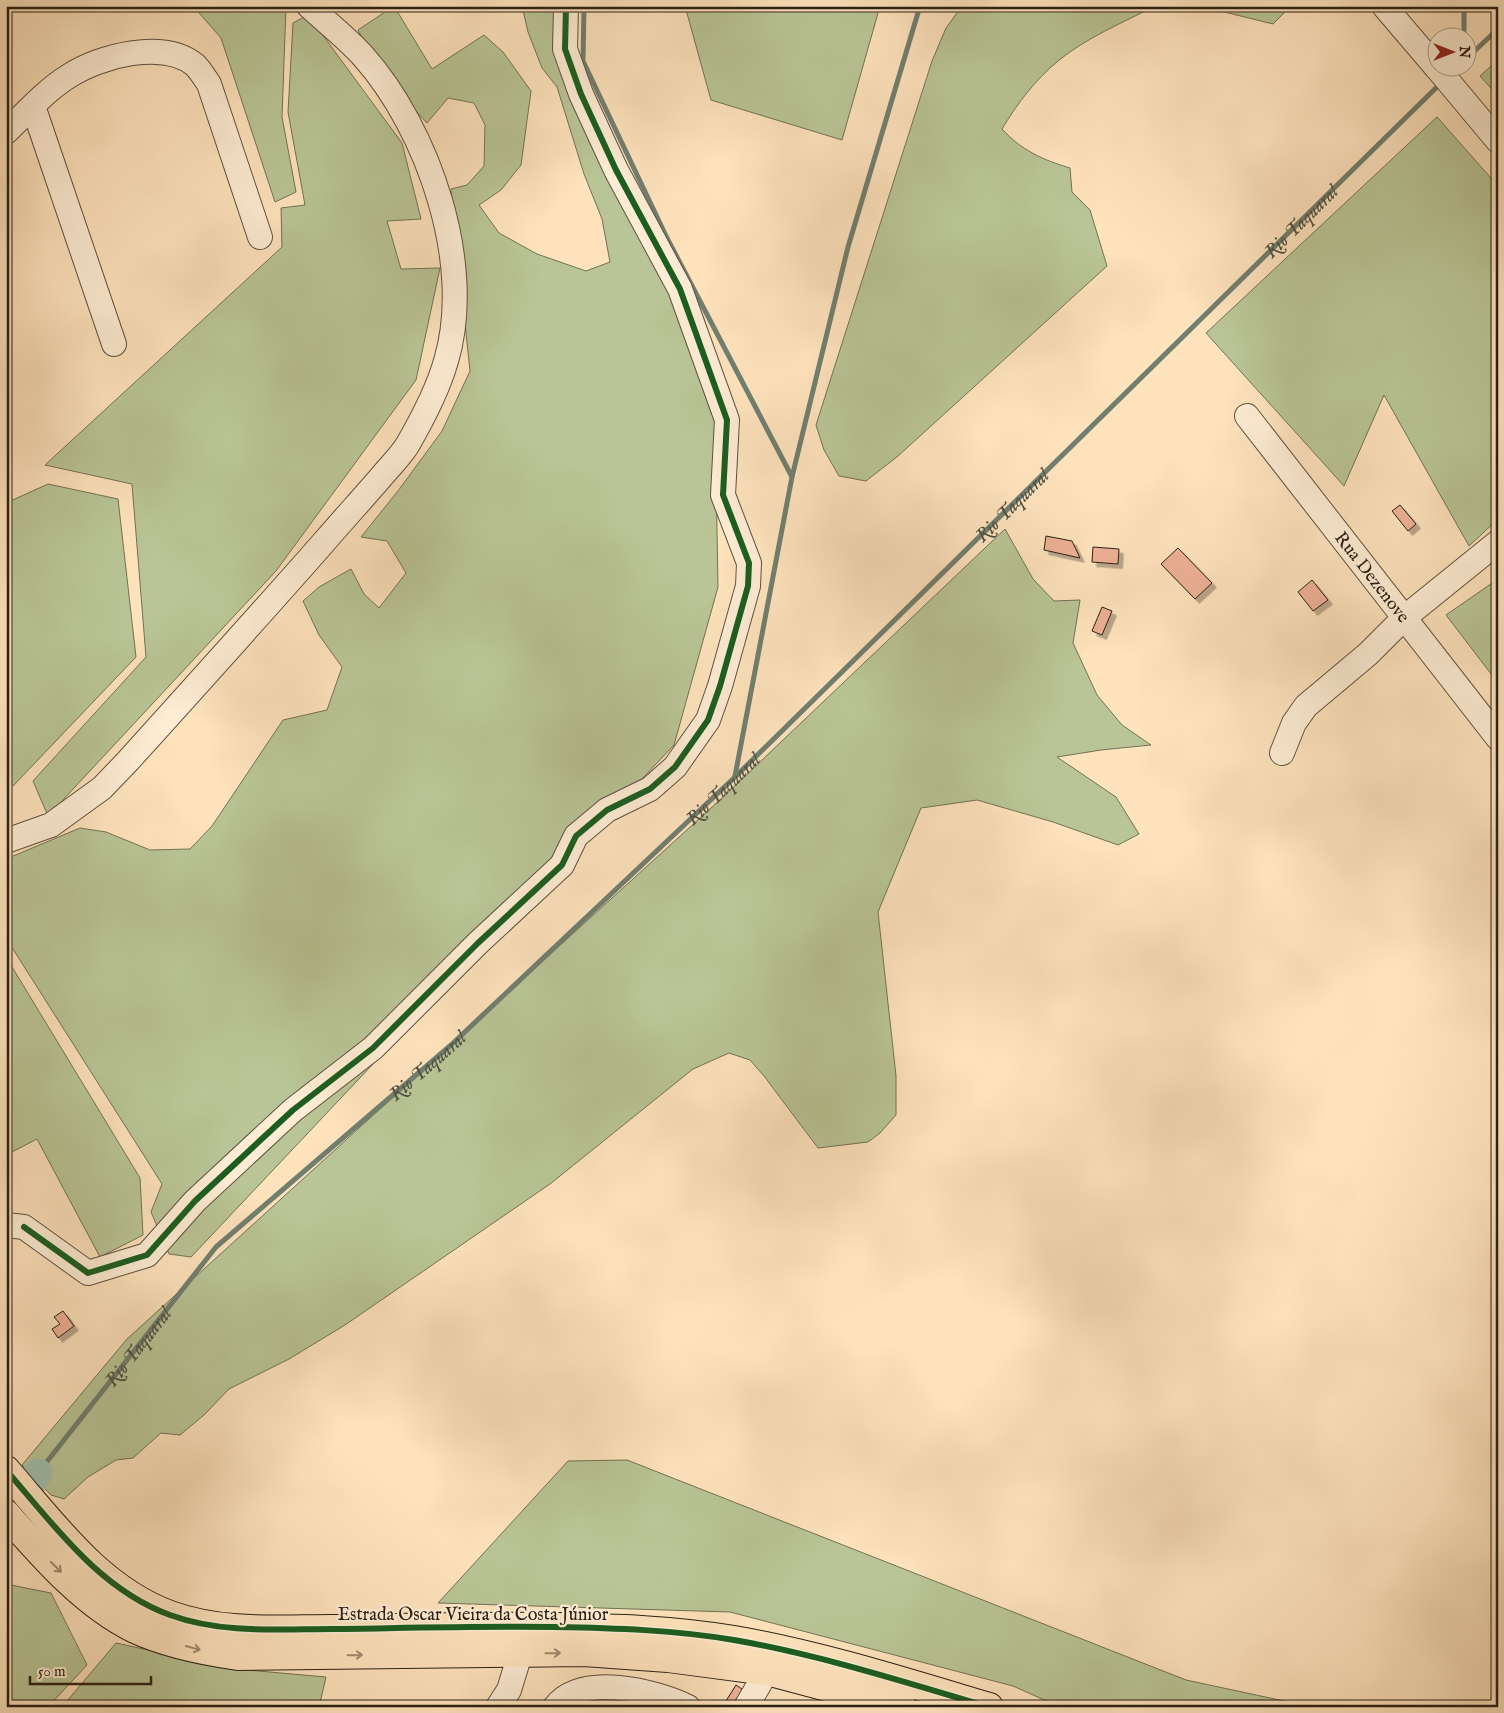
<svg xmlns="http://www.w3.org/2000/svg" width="1504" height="1713" font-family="'IM FELL English',serif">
<defs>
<filter id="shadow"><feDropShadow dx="4.5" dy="4.5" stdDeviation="0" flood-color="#0004"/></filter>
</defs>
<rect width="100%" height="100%" fill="#fee3bd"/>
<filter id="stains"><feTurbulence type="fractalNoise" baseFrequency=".004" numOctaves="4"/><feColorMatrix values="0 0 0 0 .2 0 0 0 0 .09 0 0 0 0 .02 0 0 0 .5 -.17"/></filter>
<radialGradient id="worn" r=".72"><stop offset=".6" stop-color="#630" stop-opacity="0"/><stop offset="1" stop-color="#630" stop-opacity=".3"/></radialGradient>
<path fill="#b9c596" stroke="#727256" d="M193 6 286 7 282 117 296 192 275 202 221 38Z
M394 6 432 69 484 35 503 52 531 91 521 165 501 190 479 205 499 233 537 254 586 271 610 262 602 219 584 174 557 87 542 68 528 32 522 6H564L588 91 664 264 715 416 718 587 674 745 191 1257 169 1254 151 1212 162 1184 6 938V859L80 828 106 832 150 850 190 849 212 826 283 720 327 710 342 667 319 635 303 601 319 587 351 569 364 594 379 608 406 573 387 541 361 537 398 491 442 431 470 371 451 189 467 185 484 166 485 125 474 103 448 98 427 123 378 70 358 30Z
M685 6H880L842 140 711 100Z
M962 6H1155C1122 23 1086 38 1058 61 1035 80 1017 104 1002 129 1021 150 1043 160 1070 168L1072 192 1090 210 1107 266 898 456 866 481 839 476 824 450 816 425 932 61 946 28Z
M1200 6H1291L1273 24Z
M308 15 402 143 421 219 387 221 401 269 440 268 416 380 276 571 48 816 33 781 146 657 132 484 45 465 282 247 281 208 305 205 288 112 293 23Z
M1498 60V96L1480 76Z
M1437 117 1498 186V519L1469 546 1384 395 1344 486 1206 333Z
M48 484 118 499 136 657 13 786 6 771V503Z
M1005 529 1033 579 1054 601 1080 600 1073 643 1097 695 1122 725 1151 745 1101 750 1057 757 1116 797 1139 834 1118 845 1053 822 977 800 921 808 878 912 896 1076V1115L880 1133 868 1142 818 1148 764 1076 750 1060 729 1053 693 1069 550 1184 345 1325 289 1359 229 1389 204 1415 180 1435 161 1433 133 1458 116 1460 88 1477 64 1499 51 1495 22 1465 127 1339 722 798Z
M1498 579V683L1446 615Z
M6 957 140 1178 143 1235 100 1257 37 1139 6 1155Z
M627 1460 1186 1680 1312 1707H1060L1013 1686 730 1612 438 1603 568 1461Z
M6 1584 51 1593 87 1665 48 1707H6Z
M116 1643 236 1669 326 1677 319 1707H62Z"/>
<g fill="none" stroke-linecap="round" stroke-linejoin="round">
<g stroke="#717f70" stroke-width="5">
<path d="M584 6 583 61 667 238 792 477 735 776"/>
<path d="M1464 38V6"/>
<path d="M1466 59 1498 29"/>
<path d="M792 477 848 247 920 6"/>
<path id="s1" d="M38 1473 216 1247 451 1045 735 777 1441 83"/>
</g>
<path stroke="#a0bead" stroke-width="29" d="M6 1522 38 1473"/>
</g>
<path fill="#efb198" stroke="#2a2015" filter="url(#shadow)" d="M1400 505 1416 524 1408 531 1392 511Z
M1046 536 1072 541 1080 558 1044 550Z
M1093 547 1119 549 1118 564 1092 562Z
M1178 548 1212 583 1195 599 1161 564Z
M1312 580 1328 600 1313 611 1298 592Z
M1102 607 1112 611 1102 635 1092 631Z
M63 1311 74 1326 58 1338 52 1329 60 1324 54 1317Z
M736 1685 745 1691 735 1706 726 1701Z"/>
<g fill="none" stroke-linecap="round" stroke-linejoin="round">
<g stroke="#5f513f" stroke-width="26">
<g id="minor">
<path d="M1384 6 1436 67"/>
<path d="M1437 68 1498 141"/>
<path d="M33 106 114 344"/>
<path d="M6 132C26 113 46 90 69 76 99 56 164 39 195 65 200 70 205 78 209 84L260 237"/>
<path id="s2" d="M1247 416 1498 738"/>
<path d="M1282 753 1294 723 1306 706 1368 654 1404 618 1498 542"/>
<path d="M6 841 51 825 102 788 127 762C193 689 259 616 324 542 343 520 363 498 382 476 390 466 401 456 408 444 423 418 438 389 446 361 475 264 428 129 363 56 347 38 326 22 309 6"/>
<path d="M6 1225 24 1227 88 1273 147 1255 195 1201 293 1110 373 1048 478 943 562 865 576 836 607 810 650 789 675 767 708 720 720 686 748 586 749 563 723 495 727 420 680 289 616 170 581 94 565 49 566 6"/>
<path d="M498 1707 509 1690 520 1654"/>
<path d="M555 1707C582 1672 655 1691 688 1707"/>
<path d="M746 1707 767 1671"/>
</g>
</g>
<g stroke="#2a2015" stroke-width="30">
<path id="major" d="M6 1470C54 1525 99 1589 170 1615 222 1634 279 1629 333 1629 406 1628 481 1626 554 1627 614 1628 675 1630 734 1640 820 1655 905 1682 989 1707
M6 1514C43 1556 84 1604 135 1629 167 1644 203 1651 238 1656L584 1652 668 1658 767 1671 902 1707"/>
</g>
<use href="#minor" stroke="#feedd4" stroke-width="24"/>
<use href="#major" stroke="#fee3bd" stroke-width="28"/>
<g stroke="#feedd4" stroke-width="9">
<path id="cycleway" d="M24 1227 88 1273 147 1255 195 1201 293 1110 373 1048 478 943 562 865 576 836 607 810 650 789 675 767 708 720 720 686 748 586 749 563 723 495 727 420 680 289 616 170 581 94 565 49 566 6
M6 1470C54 1525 99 1589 170 1615 222 1634 279 1629 333 1629 406 1628 481 1626 554 1627 614 1628 675 1630 734 1640 820 1655 905 1682 989 1707"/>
</g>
<use href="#cycleway" stroke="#1b5e20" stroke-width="6"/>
</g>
<defs><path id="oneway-shaft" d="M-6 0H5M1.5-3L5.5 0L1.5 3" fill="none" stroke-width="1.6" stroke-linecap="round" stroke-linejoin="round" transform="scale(1.25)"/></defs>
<g stroke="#9f8b71">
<use href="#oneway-shaft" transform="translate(56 1567) rotate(45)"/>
<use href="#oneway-shaft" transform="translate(193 1648) rotate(15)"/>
<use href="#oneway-shaft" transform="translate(553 1653) rotate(-1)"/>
<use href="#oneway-shaft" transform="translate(355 1655) rotate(-1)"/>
</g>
<g text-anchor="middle" stroke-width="4.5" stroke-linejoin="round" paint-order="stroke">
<g font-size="18" fill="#2a2015" stroke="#feedd4">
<text dy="6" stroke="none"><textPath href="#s2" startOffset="204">Rua Dezenove</textPath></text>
<text x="473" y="1620">Estrada Oscar Vieira da Costa Júnior</text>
</g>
<g font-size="19" font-style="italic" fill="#4d4f43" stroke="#feedd4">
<text dy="7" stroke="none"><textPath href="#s1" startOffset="1781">Rio Taquaral</textPath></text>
<text dy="7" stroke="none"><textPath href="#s1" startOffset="1376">Rio Taquaral</textPath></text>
<text dy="7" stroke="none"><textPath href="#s1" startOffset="971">Rio Taquaral</textPath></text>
<text dy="7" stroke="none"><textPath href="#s1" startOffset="566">Rio Taquaral</textPath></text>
<text dy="7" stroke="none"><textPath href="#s1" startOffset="161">Rio Taquaral</textPath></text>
</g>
</g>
<rect width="1504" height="1713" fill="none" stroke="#fee3bd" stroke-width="25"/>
<rect x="8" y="8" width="1489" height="1698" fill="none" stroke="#2a2015" stroke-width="2.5"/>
<rect x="12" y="12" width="1479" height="1688" fill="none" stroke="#2a2015"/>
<g transform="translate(1452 52) rotate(90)"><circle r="24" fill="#feedd4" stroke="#a99b88"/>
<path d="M0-4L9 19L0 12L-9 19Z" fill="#8f2418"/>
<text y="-8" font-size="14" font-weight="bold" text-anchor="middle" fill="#2a2015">N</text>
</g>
<path d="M30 1676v8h121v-8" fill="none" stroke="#2a2015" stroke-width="2.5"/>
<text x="38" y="1676" font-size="15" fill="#2a2015" stroke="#feedd4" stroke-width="4" paint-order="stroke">50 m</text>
<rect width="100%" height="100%" filter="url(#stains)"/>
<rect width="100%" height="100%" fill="url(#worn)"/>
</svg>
